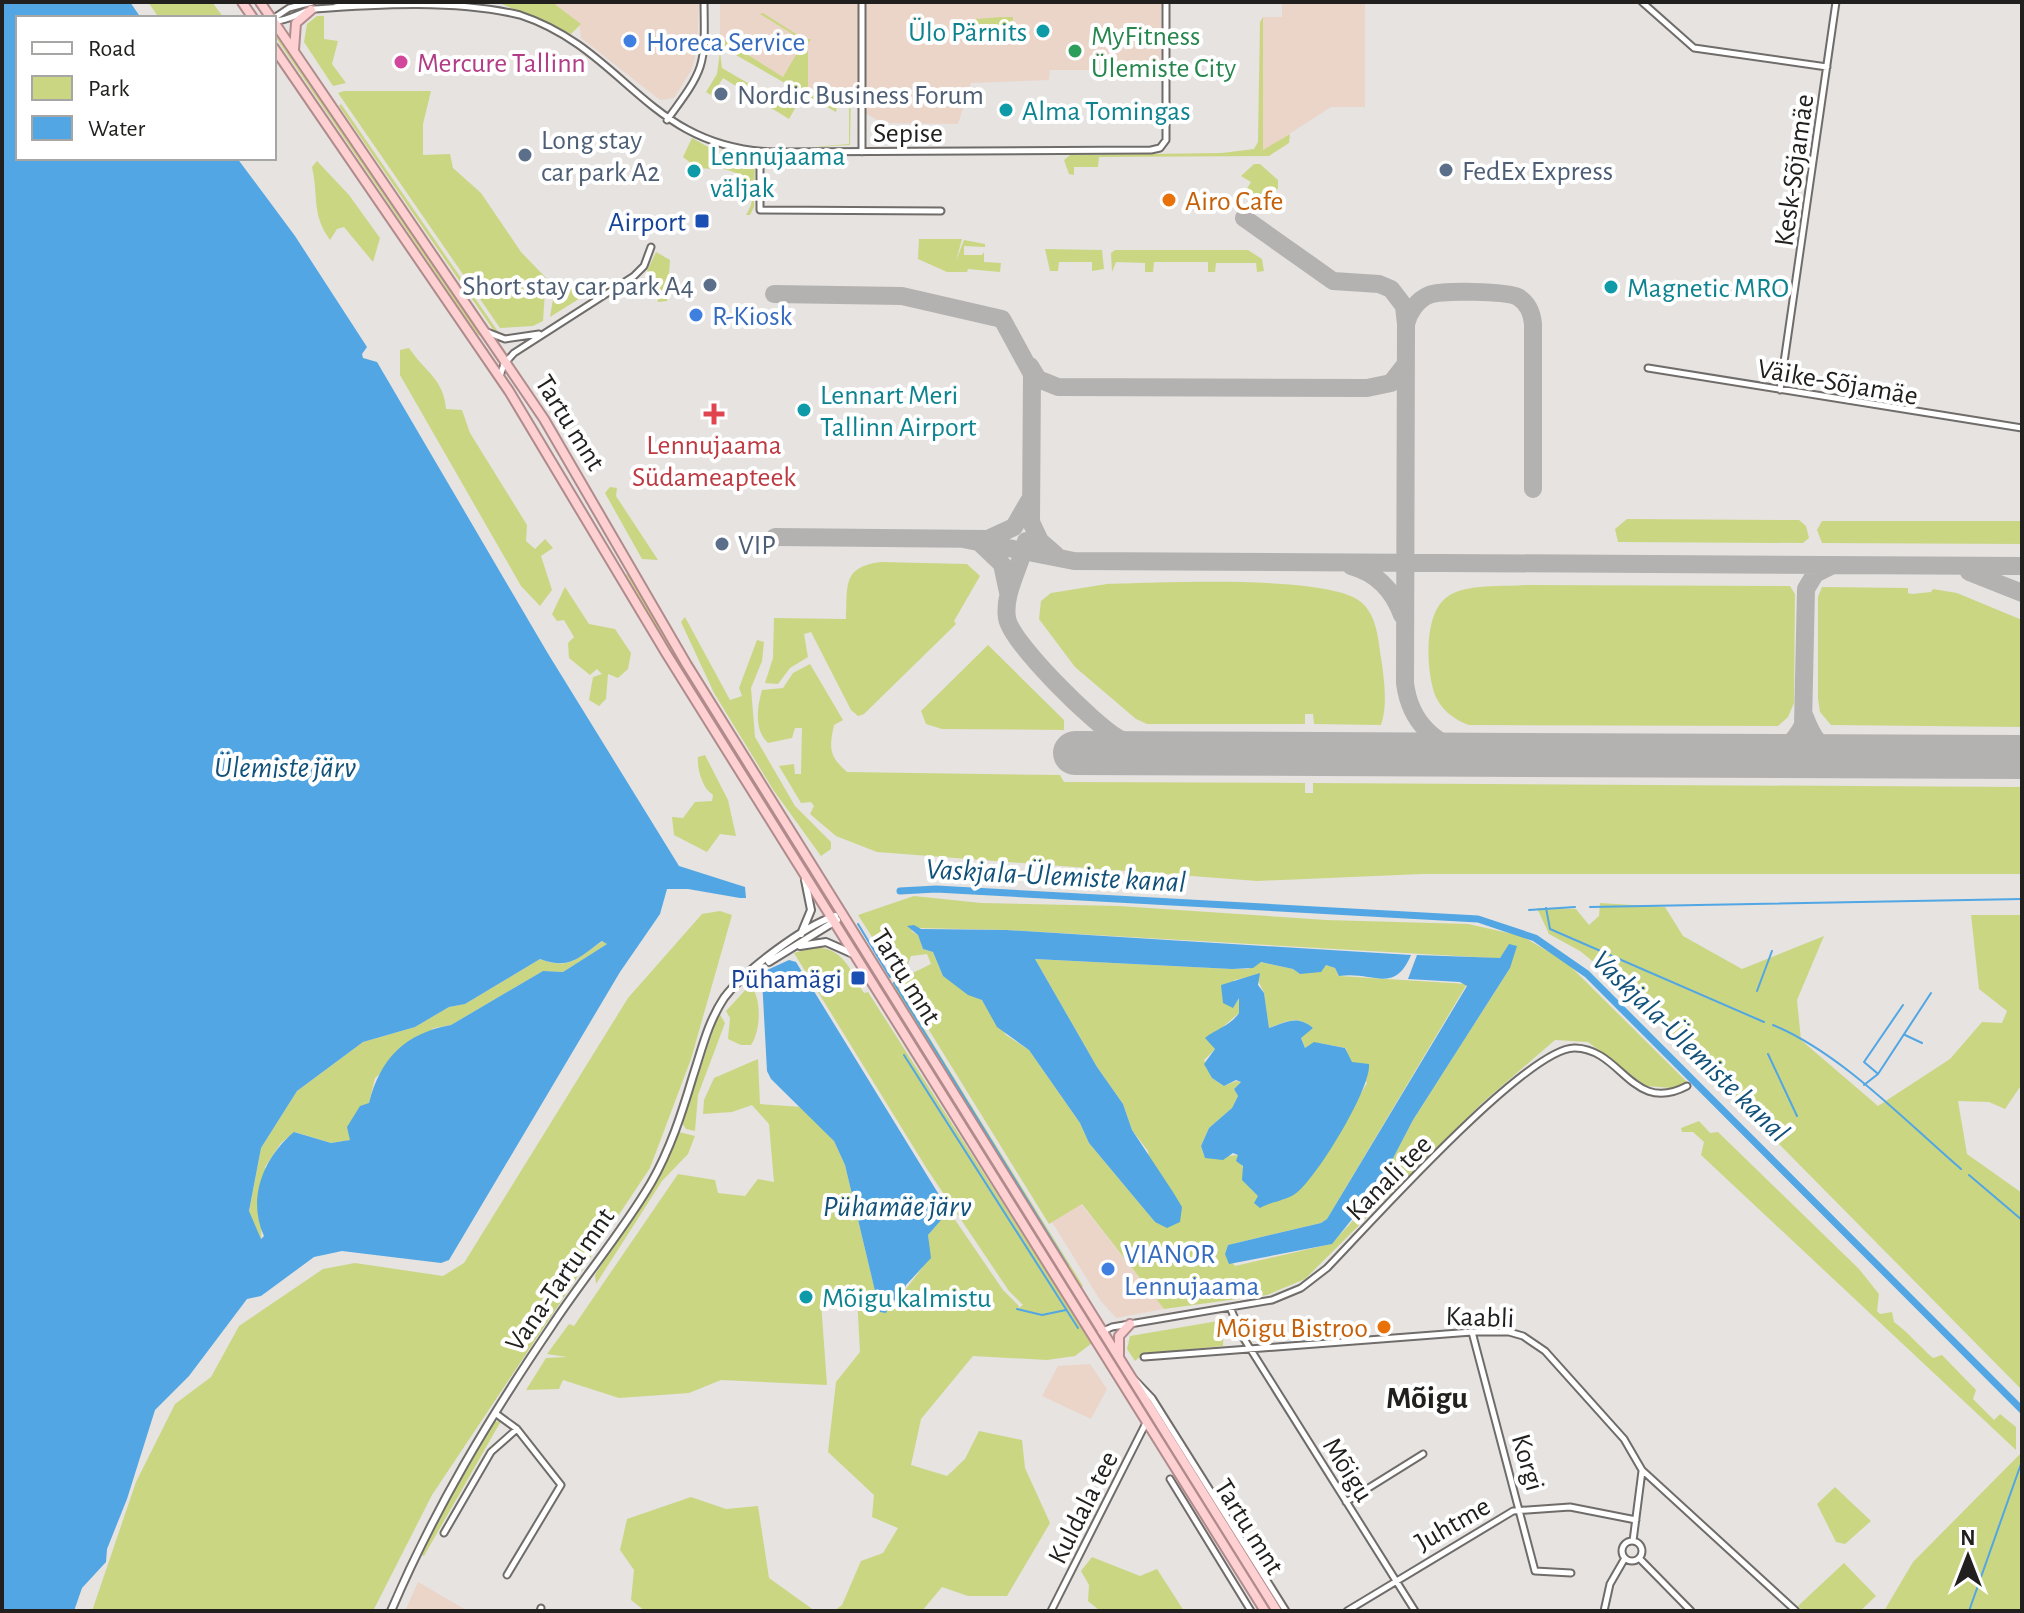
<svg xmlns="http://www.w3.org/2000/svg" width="2024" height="1613" font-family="'Alegreya Sans',sans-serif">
<rect width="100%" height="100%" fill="#e6e3e1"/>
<path fill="#ebd5c9" d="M552 2H699L697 49 692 69 674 98 660 100 581 38 579 23Z
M720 2H1161V70H1050L1049 80 971 83 958 124 883 123 850 105 804 91 720 37Z
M1282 2H1365V107H1331L1263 151V17H1282Z
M1081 1204 1164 1309 1116 1318 1100 1300 1052 1222Z
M1090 1364 1107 1389 1091 1419 1042 1396 1058 1366Z
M418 1582 468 1611H405Z"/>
<path fill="#cbd683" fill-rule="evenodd" d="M148 2H212L224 18H159Z
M497 2H552L581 24 571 34Z
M763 13 804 39H811L808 44V89H835L836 92 851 89 850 145 812 147 849 144V105L838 101 836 112 720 46V31V37L783 77 804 41 760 14Z
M317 16H324V39L338 41 332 64 346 83 333 86 304 42 307 24Z
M1001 17H1013V43L976 42V19Z
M1263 17V150L1290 134 1289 143 1269 156 1099 157 1098 167H1074V175L1069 174 1064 160 1070 155 1222 153 1254 149 1258 142 1260 22Z
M274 35 275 34 484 337 478 335Z
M720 52 722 68 782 103 785 98 797 105 789 119 723 78 713 94 727 105 706 92 717 74Z
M344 91H431L423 124V155L450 154 453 168 481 193 521 252 546 278 543 321 533 326 500 328 338 93Z
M341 104 499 333V334L492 328 339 106Z
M692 138 712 149 714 169 697 168 683 157Z
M722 149 755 159 754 207 750 215H746C761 192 747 173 723 169L719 156Z
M317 161 349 195 380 238 373 262 344 227 337 229 330 240C311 213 319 198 312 167Z
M1254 164H1260L1278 180V188L1266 204 1246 190 1251 182 1241 176Z
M919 239H962L956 261 964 240 985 244V247L964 246V255H982L984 252V262L1001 263 1000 272 968 269 967 272H947L918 259Z
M1045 249 1102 250 1104 269 1092 271V262H1059L1058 271H1050Z
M1115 250H1248L1262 259 1264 271 1257 272 1256 263H1216L1215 272H1208V262H1154L1153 272H1145V263L1116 262 1112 272 1111 253Z
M656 252 670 260 667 301 658 302 653 278 647 271Z
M606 282 550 317 555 288H585L588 284Z
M409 348C425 372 444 379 446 409L462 410 470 433 527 525 526 541 535 549 545 539 553 548 541 556 552 590 540 606 521 586 400 375V350Z
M610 487 617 488 616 496 658 560 642 559 605 493Z
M1627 519 1799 520 1806 526 1809 538 1803 543 1618 542 1615 529Z
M1822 521H2022V544L1822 543 1817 530Z
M881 562 967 564 980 576 954 621 956 624 864 714 858 716 851 710 811 632 804 634 808 657 790 668 778 684 765 683 773 658 774 618 846 619C848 587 841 567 881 562Z
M626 574 631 576 808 866 805 868 682 673Z
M1107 584C1155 583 1329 574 1361 602 1377 616 1378 638 1381 658 1384 678 1388 706 1381 725L1314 724 1313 714H1305V724H1147L1136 719 1075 667 1039 619 1041 601 1051 593Z
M1526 585 1790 586 1795 594 1794 703 1788 717 1778 726 1469 725C1454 720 1439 708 1434 692 1426 667 1424 613 1447 597 1466 583 1504 587 1526 585Z
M565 587 589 624 615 629 631 653 628 669 618 678 608 674 606 699 599 706 589 700 593 677 602 674 597 669 590 675 569 658 568 643 574 637 564 620 557 621 552 614Z
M1822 587 1908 588V593L1912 594 1931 592 1933 589 1957 593 2022 620V727L1831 725 1820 712 1818 698V597Z
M685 617 730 700 742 696 739 688 757 640 764 642 762 661 751 688 755 737 795 806 831 842V849L821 856 774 791 714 693 681 622Z
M988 645 1064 720V730L942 729 926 724 921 711Z
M810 664 843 720 834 725C829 748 829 756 847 772L1060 775 1064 782 1305 783V793H1313V783L2022 787V874H1422L1257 881 877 852 836 836 810 814 814 806 811 802 801 803 779 766 794 764 795 774H801L802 728H795L792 738 768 743C754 730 757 707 762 690L783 688 793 673Z
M705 755 728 800 736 836 720 834 707 852 674 835 672 817 683 818 695 802 712 801 713 795C702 788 697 769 698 757Z
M914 896 981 903 1119 906 1326 920 1468 924 1522 936 1566 962 1687 1082 1672 1088 1646 1086 1588 1042 1555 1040 1482 1103 1305 1279 1267 1295 1164 1309 1082 1204 1049 1224 898 980 931 964 927 954 911 956 906 969 896 974 858 915ZM916 928 1006 930 1492 958H1500L1507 948 1510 968 1413 1120 1378 1187 1350 1224 1331 1244 1235 1266 1225 1254 1228 1245 1321 1223 1327 1219 1467 984 1339 976 1335 968 1326 965 1300 974 1293 969 1260 962 1248 969H1232L1035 959 1097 1067 1123 1104 1132 1130 1148 1151 1155 1222 1089 1143 1080 1123 1029 1050 1006 1035 982 1000 943 976 933 952 923 949 918 935 911 931ZM1256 976 1264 993 1269 1028C1285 1022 1297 1014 1313 1028L1301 1037 1305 1048 1319 1043 1346 1048 1348 1060 1355 1064 1367 1083 1314 1171 1259 1196 1251 1189 1238 1155 1205 1158 1201 1146 1209 1128 1232 1108 1238 1096 1234 1089 1241 1082 1236 1081 1224 1086 1212 1078 1204 1060 1215 1049 1216 1033 1239 1013V998L1234 1006V980Z
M1600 903 1665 907 1683 936 1742 969 1824 936 1797 1000 1801 1040 1878 1106 1950 1059 1982 1022 2002 1023 2007 1011 1979 989 1971 915H2022V1084L2005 1109 1989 1102 1958 1101 1967 1154 2022 1193V1390L1622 985 1580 951 1549 934 1537 908 1576 909 1589 925 1599 916Z
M720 911 732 915 691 1059 650 1168 432 1495 373 1611H92L136 1482 175 1404 211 1377 239 1326 323 1269 355 1263 443 1276 464 1263 628 998 702 914Z
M603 941 607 944 563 972 543 971 451 1025 434 1028 375 1078 369 1103 351 1140 331 1143 295 1132 281 1143 265 1167 261 1240 249 1212 261 1148 297 1091 363 1042 415 1027 449 1007 465 1004 540 959C570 971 578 957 603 941Z
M822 945V948C845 951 853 975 864 993L868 992 1092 1343 1075 1356 1047 1360 973 1356 921 1419 911 1465 947 1476 965 1459 979 1431 1022 1440 1025 1468 1050 1523 1007 1596H968L942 1587 922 1611H834L842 1605 861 1561 883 1553 898 1528 872 1517 874 1495 828 1452 836 1382 860 1352 857 1297 821 1302 827 1385 721 1380 689 1393 619 1398 563 1380 559 1389 526 1390 546 1358 567 1357 547 1354 569 1324 574 1326 678 1174 715 1180 718 1193 745 1196 758 1179 774 1182 769 1124 752 1105 732 1112 703 1114 704 1100 714 1078 758 1059 760 1104 802 1107 834 1141 845 1165 880 1312C897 1306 916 1274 930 1258L928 1235 949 1211 1003 1290 1019 1306 1017 1309 1023 1305 1009 1291 927 1169 794 953Z
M895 982 1083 1286 1081 1288 892 985Z
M750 985C762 997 761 1031 751 1045H741L728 1039 730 1018 726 1011Z
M719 1013 725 1023 698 1095 695 1131 686 1129 682 1123Z
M1699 1121 1710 1133 1718 1132 1859 1269 1879 1294 1877 1311 1880 1314 1892 1312 1894 1322C1909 1333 1919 1346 1933 1358L1942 1355 1976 1390 1973 1399 1994 1420 2000 1414 2016 1427V1450L1701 1155 1704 1142 1693 1132H1682L1681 1128Z
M679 1132 695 1136 688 1154 662 1181 596 1284 595 1275 660 1173Z
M1224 1320 1223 1346 1143 1354 1135 1361 1127 1349 1130 1336Z
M501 1421 424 1556 422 1555 461 1473 493 1422Z
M2022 1452V1611H1884L1913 1562Z
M1835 1487 1871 1521 1845 1544 1836 1542 1817 1504Z
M691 1497 726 1509 758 1506 769 1578 815 1611H645L631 1600 634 1570 620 1550 627 1519Z
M1092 1557 1140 1576 1157 1569 1184 1611H1100L1088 1601 1089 1585 1081 1571Z
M1844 1563 1876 1596 1860 1611H1803L1798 1606Z"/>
<path fill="#51a6e3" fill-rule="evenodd" d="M2 2H130L141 18H18V158H237L295 236 367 347 362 354 363 358 377 362 547 652 679 866 745 887 746 898H740L688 889H667L660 914 620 972 449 1260 441 1263 342 1251 314 1257 261 1296 247 1299 189 1376 155 1410 127 1499 107 1549 106 1562 82 1588 74 1611H2ZM602 941 607 944 563 972 543 971 451 1025C405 1033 380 1059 369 1103L360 1106 347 1127 350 1140 331 1143 294 1132C263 1158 247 1199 264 1236L261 1239 249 1211 261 1148 297 1091 363 1042 415 1027 449 1007 465 1004 540 959C570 970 578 958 602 941Z
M914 925 921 929 1006 930 1411 955C1394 995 1374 971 1339 976L1335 968 1326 965 1321 972 1300 974 1293 969 1261 962 1253 968 1232 969 1035 959 1097 1067 1123 1104 1132 1130 1173 1192 1182 1207 1180 1222 1167 1228 1155 1222 1089 1143 1080 1123 1029 1050 997 1027 982 1000 968 995 943 976 933 952 923 949 918 935 907 926Z
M1509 944 1517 946 1510 968 1413 1120 1378 1187 1332 1244 1229 1264 1225 1254 1228 1245 1321 1223 1327 1219 1467 986 1460 982 1408 979 1417 955 1500 958Z
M789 960 796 962 949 1211 928 1235 931 1258 906 1285 901 1297 891 1302 886 1313 880 1312 845 1165 834 1141 771 1079 767 1071 762 979 765 971Z
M1260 973 1258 985 1264 993 1269 1028C1285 1023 1297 1014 1313 1028L1301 1038 1305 1048 1314 1042 1345 1048 1352 1062 1369 1064C1371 1089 1316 1179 1295 1194 1284 1201 1270 1202 1260 1208L1254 1203 1258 1196 1242 1180 1243 1166 1236 1161 1238 1155 1233 1153 1223 1160 1205 1158 1201 1146 1209 1128 1232 1108 1238 1096 1234 1089 1241 1082 1236 1080 1224 1086 1212 1078 1204 1064 1215 1049 1205 1038C1216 1029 1230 1026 1239 1013V998L1233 1008 1223 1003 1221 985Z"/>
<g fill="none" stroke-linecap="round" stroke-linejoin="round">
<path stroke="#51a6e3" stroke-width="2" d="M1590 907 2022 899
M1546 908 1550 929 1764 1022
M1529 910 1575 907
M858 924 890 977
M894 983 1068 1266
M1757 991 1772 951
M1773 1025C1841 1053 1905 1121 1961 1169
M1905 1035 1922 1043
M1768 1054 1797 1116
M904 1055 1078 1328
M1877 1073 1864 1062 1903 1005
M1864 1085 1878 1074 1931 993
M1969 1175 2022 1220
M1017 1309 1042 1315 1066 1310
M1969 1611 2022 1461"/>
<path stroke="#51a6e3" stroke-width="7" d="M900 891 936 889 1478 919 1535 938 1587 974 2022 1410"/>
<path stroke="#b4b2b0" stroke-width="18" d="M1244 218 1333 281 1379 284 1391 289 1404 306 1406 324
M774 294 902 296 1002 319 1032 374 1031 522 1040 541 1056 555
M1030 366 1038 379 1058 387 1367 388 1391 383 1405 365
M775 537 988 539 1014 527 1029 501
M963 539 1074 561 2022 566
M1026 541C1021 566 1003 593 1007 618 1011 643 1094 724 1118 738 1132 746 1148 750 1164 753
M981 544 1002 564 1008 592
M1351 566C1377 573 1393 590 1402 615
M1969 572 2022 593
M1805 717C1812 736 1821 751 1842 756
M1475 754C1436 747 1410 723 1405 683L1406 324C1409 312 1417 300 1429 295 1441 290 1506 291 1518 297 1528 303 1532 313 1533 324V489
M1764 756C1783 751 1794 743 1803 725L1806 589 1815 574 1833 565"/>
<path stroke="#b4b2b0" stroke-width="44" d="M1075 753 2022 757"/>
<g stroke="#6f6c6a" stroke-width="9">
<path id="minor" d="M335 2 347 4
M862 2V152
M1642 2 1694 48 1827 67
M274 18 289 8 312 2
M275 21C289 21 301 11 315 9 380 4 457 0 520 15 626 50 648 149 775 152L1151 150 1160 148 1166 140V2
M667 120C706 67 705 67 704 2
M760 152V210L941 211
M487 332 505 339 539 334
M1648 368 2022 428
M500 376 504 364 514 353 634 276 644 266 651 247
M1780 390 1836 2
M1230 1307 1241 1334 1415 1611
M1101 1332 1112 1327 1272 1300 1301 1288 1327 1268C1366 1228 1528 1046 1575 1048 1622 1049 1632 1115 1687 1086
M1472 1332 1535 1571 1571 1573
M1144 1357 1472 1332H1509L1523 1336 1545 1351 1624 1439 1642 1470 1796 1611
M1133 1378 1152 1398 1286 1611
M495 1413 517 1429 561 1485 507 1575
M1170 1479 1251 1611
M1346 1502 1423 1454
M444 1533 491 1452 517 1429
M1622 1551a10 10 0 1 1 20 0a10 10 0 1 1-20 0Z
M1633 1541 1642 1471
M1639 1558 1691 1611
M540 1611 541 1608
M1051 1611 1146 1423
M1347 1611 1513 1511 1570 1507 1636 1520
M1604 1611 1610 1584 1625 1558"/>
</g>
<g stroke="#6f6c6a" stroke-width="10">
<path id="tertiary" d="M801 934 811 910 805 880
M800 946 826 942 853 954
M769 962 837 920
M391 1611C435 1508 488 1420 551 1327 583 1278 621 1234 651 1183 670 1150 682 1113 693 1076 702 1049 708 1022 724 998 744 971 804 926 835 916"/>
</g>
<g stroke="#b08b8c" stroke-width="12">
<path id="trunk" d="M242 2 253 18
M260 2 271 18
M274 22 544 419 687 665 1277 1611
M274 48 509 391 666 653 1265 1611
M294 50 296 23 311 10
M1119 1355V1336L1130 1324"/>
</g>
<use href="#minor" stroke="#fff" stroke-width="5"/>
<use href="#tertiary" stroke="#fff" stroke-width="6"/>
<use href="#trunk" stroke="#fed0d2" stroke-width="8"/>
</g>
<g fill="#0f9aa8" stroke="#fff" stroke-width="3">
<circle cx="1043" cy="31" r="8"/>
<circle cx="1006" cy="110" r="8"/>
<circle cx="694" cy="171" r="8"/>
<circle cx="1611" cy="287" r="8"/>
<circle cx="804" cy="410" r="8"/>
<circle cx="806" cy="1297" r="8"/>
</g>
<g fill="#3f7fe0" stroke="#fff" stroke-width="3">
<circle cx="630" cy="41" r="8"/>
<circle cx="696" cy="315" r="8"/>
<circle cx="1108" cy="1269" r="8"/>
</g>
<circle fill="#2e9e5b" stroke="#fff" stroke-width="3" cx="1075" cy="51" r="8"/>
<circle fill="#d1479c" stroke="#fff" stroke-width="3" cx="401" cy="62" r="8"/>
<g fill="#5c6f8a" stroke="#fff" stroke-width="3">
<circle cx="721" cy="94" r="8"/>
<circle cx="525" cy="155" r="8"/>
<circle cx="1446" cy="170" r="8"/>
<circle cx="710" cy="285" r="8"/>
<circle cx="722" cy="544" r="8"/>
</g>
<g fill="#e8710a" stroke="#fff" stroke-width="3">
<circle cx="1169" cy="200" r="8"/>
<circle cx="1384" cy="1327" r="8"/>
</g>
<g fill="#1a4fb4" stroke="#fff" stroke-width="3">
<rect x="694" y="213" width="16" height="16" rx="4"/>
<rect x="850" y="970" width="16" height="16" rx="4"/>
</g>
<path fill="#e0444e" stroke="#fff" stroke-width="3" d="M710 402h8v8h8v8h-8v8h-8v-8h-8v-8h8z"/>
<g text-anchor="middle" stroke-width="8" stroke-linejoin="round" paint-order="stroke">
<g font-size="28" fill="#0d838f" stroke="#fff" text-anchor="start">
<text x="1027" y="41" text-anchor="end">Ülo Pärnits</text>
<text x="1022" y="120">Alma Tomingas</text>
<text x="710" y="165">Lennujaama<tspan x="710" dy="32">väljak</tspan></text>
<text x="1627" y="297">Magnetic MRO</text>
<text x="820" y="404">Lennart Meri<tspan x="820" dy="32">Tallinn Airport</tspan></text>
<text x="822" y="1307">Mõigu kalmistu</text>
</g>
<g font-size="28" fill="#27864d" stroke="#fff" text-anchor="start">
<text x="1091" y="45">MyFitness<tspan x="1091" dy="32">Ülemiste City</tspan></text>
</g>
<g font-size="28" fill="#366cbe" stroke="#fff" text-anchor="start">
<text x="646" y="51">Horeca Service</text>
<text x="712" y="325">R-Kiosk</text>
<text x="1124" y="1263">VIANOR<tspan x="1124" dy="32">Lennujaama</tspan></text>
</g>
<g font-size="28" fill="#b23c85" stroke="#fff" text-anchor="start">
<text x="417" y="72">Mercure Tallinn</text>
</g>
<g font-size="28" fill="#4e5e75" stroke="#fff" text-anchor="start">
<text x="737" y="104">Nordic Business Forum</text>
<text x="541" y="149">Long stay<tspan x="541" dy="32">car park A2</tspan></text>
<text x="1462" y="180">FedEx Express</text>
<text x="694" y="295" text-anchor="end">Short stay car park A4</text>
<text x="738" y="554">VIP</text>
</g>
<g font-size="28" fill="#21201f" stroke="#fff">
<text x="908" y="142">Sepise</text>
<text transform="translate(1793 170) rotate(-82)" y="10">Kesk-Sõjamäe</text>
<text transform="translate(1838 381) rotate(10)" y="10">Väike-Sõjamäe</text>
<text transform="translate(571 422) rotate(58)" y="10">Tartu mnt</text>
<text transform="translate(907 976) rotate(58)" y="10">Tartu mnt</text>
<text transform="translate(1388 1177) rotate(-45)" y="10">Kanali tee</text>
<text transform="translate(559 1279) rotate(-55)" y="10">Vana-Tartu mnt</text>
<text transform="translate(1480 1316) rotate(2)" y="10">Kaabli</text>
<text transform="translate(1529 1462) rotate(74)" y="10">Korgi</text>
<text transform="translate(1349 1469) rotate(58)" y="10">Mõigu</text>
<text transform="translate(1082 1507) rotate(-63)" y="10">Kuldala tee</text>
<text transform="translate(1452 1523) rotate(-30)" y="10">Juhtme</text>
<text transform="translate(1250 1526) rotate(58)" y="10">Tartu mnt</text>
</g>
<g font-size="28" fill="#c56008" stroke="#fff" text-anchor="start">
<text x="1185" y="210">Airo Cafe</text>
<text x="1368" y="1337" text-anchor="end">Mõigu Bistroo</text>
</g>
<g font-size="28" fill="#164399" stroke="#fff" text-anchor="end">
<text x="686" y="231">Airport</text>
<text x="842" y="988">Pühamägi</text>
</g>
<g font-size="28" fill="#be3a42" stroke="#fff">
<text x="714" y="454">Lennujaama<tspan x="714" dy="32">Südameapteek</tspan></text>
</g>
<g font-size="30" font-style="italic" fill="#12527a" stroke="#fff">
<text x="285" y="777">Ülemiste järv</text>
<text transform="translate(1056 875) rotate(3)" y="10">Vaskjala-Ülemiste kanal</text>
<text transform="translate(1691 1046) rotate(44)" y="10">Vaskjala-Ülemiste kanal</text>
<text x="897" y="1216">Pühamäe järv</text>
</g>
<g font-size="32" font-weight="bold" fill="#21201f" stroke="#fff">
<text x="1427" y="1408">Mõigu</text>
</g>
</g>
<rect width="2024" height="1613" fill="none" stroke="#21201f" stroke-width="8"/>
<rect x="16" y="16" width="260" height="144" fill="#ffffff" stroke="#a6a6a5" stroke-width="2"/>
<rect x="32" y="42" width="40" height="12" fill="#ffffff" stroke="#a6a6a5" stroke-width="2"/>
<text x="88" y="56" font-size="24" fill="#21201f">Road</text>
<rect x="32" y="76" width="40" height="24" fill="#cbd683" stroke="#a6a6a5" stroke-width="2"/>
<text x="88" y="96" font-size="24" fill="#21201f">Park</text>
<rect x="32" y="116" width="40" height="24" fill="#51a6e3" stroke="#a6a6a5" stroke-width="2"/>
<text x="88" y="136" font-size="24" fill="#21201f">Water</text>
<g transform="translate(1968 1557)" stroke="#ffffff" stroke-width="6" paint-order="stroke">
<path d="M0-6L14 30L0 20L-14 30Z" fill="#21201f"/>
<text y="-12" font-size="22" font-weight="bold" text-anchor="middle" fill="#21201f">N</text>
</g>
</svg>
